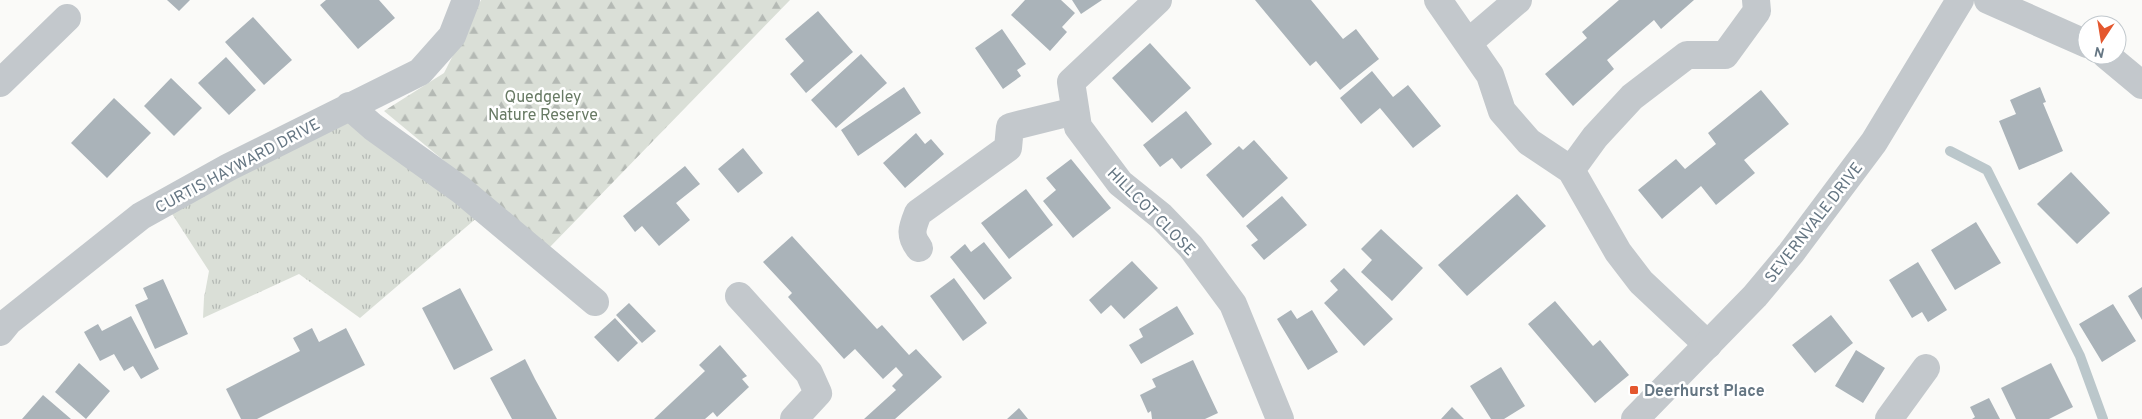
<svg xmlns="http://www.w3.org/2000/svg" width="2142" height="419" font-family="Overpass,sans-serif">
<defs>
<pattern id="grass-tufts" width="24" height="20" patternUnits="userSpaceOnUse" patternTransform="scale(1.25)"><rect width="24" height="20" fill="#dadfd7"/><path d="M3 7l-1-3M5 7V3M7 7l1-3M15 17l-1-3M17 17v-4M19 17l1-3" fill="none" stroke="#b4b9b4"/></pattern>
<pattern id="forest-firs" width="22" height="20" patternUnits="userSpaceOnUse" patternTransform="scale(1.25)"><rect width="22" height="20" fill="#dadfd7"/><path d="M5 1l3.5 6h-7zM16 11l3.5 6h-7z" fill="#b4b9b4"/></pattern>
</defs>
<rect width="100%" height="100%" fill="#fafaf8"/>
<path fill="url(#grass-tufts)" d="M349 106 486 210 360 318 299 274 203 318 204 298 209 271 165 203Z"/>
<path fill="url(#forest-firs)" d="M481 0H790L549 248 384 111 444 73Z"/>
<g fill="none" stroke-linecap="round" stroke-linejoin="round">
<path stroke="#bbc7cb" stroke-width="10" d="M1950 151 1987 170 2080 356 2103 419"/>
</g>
<path fill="#aab3b9" d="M167 0H190L179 11Z
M326 0H379L395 18 358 49 320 5Z
M1025 0H1061L1075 13 1062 27 1067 32 1050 51 1011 15Z
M1072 0H1102L1081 14Z
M1255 0H1311L1343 39 1356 29 1379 59 1340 90 1316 61 1310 66Z
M1619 0H1694L1661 29 1654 20 1607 60 1614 69 1573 106 1545 74 1587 38 1582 32Z
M818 11 853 52 806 93 790 74 804 61 785 39Z
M253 17 292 60 264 85 225 42Z
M1002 29 1026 64 1017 70 1021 76 1003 89 975 48Z
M1150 43 1191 88 1152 123 1112 78Z
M861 54 887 83 836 128 811 100Z
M226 57 256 90 229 115 198 83Z
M1372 71 1393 97 1408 85 1441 126 1413 148 1380 108 1361 124 1340 98Z
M171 78 202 108 174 136 144 106Z
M904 87 921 113 858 156 841 130Z
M2040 87 2046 102 2043 103 2063 151 2019 170 1999 121 2016 114 2010 100Z
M1761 90 1789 124 1744 160 1755 173 1716 205 1701 186 1662 219 1638 190 1676 159 1685 169 1716 144 1708 133Z
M114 98 151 133 107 178 71 143Z
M1186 111 1212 144 1181 169 1172 158 1160 167 1143 145Z
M916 133 925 144 931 139 944 154 905 188 883 163Z
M1254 140 1288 178 1243 218 1206 175 1239 146 1243 150Z
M743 148 763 173 738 193 718 169Z
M1071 159 1111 208 1073 238 1043 201 1056 190 1046 178Z
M685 166 700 184 676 203 690 220 659 246 642 226 635 232 623 216Z
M2071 172 2110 213 2077 244 2037 204Z
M1026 189 1053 225 1009 259 981 223Z
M1517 194 1546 226 1467 296 1438 265Z
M1282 196 1307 225 1264 260 1251 245 1258 240 1246 226Z
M1976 222 2001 263 1955 290 1931 250Z
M1381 229 1423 268 1392 301 1361 272 1372 260 1361 249Z
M792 236 877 329 882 325 909 355 916 349 942 377 895 419H864L896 390 892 386 903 375 896 367 883 379 855 349 844 359 788 297 792 293 763 262Z
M984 242 1012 278 984 300 950 257 965 244 971 252Z
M1132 261 1158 288 1124 319 1111 305 1101 314 1089 300Z
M1918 262 1947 310 1928 322 1922 312 1912 318 1889 280Z
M1344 268 1393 319 1364 346 1324 303 1338 290 1330 281Z
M954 278 987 323 963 341 930 296Z
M163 279 188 334 155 349 135 305 148 299 143 288Z
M2142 287V320L2128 296Z
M460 288 493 350 454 370 422 308Z
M1555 301 1593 346 1600 340 1629 375 1595 403 1528 324Z
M629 303 656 331 642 343 616 315Z
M2113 304 2136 341 2102 362 2079 324Z
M1177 306 1194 334 1141 364 1129 345 1143 337 1139 329Z
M1291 310 1297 319 1312 310 1338 352 1308 370 1277 319Z
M1831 315 1853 343 1815 373 1792 345Z
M131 316 159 369 141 379 133 366 124 371 114 354 100 361 84 332 98 324 102 331Z
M615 318 638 343 618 362 594 337Z
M312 328 319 342 346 328 365 365 257 419H241L226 389 300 351 293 338Z
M720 345 747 376 742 379 749 387 717 417 713 412 705 419H654L705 371 699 365Z
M1856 350 1885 368 1863 403 1835 386Z
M525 359 535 379 557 419H512L490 378Z
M1193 360 1218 413 1205 419H1152L1151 411 1148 413 1140 395 1156 387 1152 379Z
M79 363 110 391 86 419 55 392Z
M2051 363 2073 407 2049 419H2016L2001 388Z
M1501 367 1525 406 1504 419H1491L1470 386Z
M43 395 71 419H22Z
M1989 398 2000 419H1972L1975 417 1970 407Z
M1452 407 1464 419H1441Z
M1019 408 1028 419H1007Z"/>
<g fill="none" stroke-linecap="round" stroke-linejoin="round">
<path stroke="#c3c8cc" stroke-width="28" d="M1158 0 1071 82 1078 127 1120 183 1161 216 1191 247 1233 304 1280 419
M1438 0 1490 75 1502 111 1529 142 1571 170 1618 252 1641 282 1708 345
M1988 0 2087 44
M1469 42 1518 0
M2106 55 2142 85
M0 83 67 18
M349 106 373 127 461 190 595 302
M1571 170 1595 137 1632 97 1687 55H1725L1757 11 1756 0
M919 248C909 235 912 228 918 213L1008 148 1010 127 1075 111
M739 296 809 373 818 393 794 419
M0 332 9 321 141 216 229 167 420 72 452 36 466 0
M1889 419 1926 368"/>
<path stroke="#c3c8cc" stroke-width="28" d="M1635 419 1755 296 1791 253 1874 142 1960 0"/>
</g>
<rect fill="#e4572e" stroke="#fff" stroke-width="2" x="1629" y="385" width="10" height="10" rx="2.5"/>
<g text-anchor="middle" stroke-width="5" stroke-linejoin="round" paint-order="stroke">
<g font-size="16" fill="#687a64" stroke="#fff">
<text x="543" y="102">Quedgeley<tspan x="543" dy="18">Nature Reserve</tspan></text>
</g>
<g font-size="16" fill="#657683" stroke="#fff">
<text transform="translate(237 165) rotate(-28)" y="6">CURTIS HAYWARD DRIVE</text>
<text transform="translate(1152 211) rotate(45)" y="6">HILLCOT CLOSE</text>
<text transform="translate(1813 222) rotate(-52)" y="6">SEVERNVALE DRIVE</text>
</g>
<g font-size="16" font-weight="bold" fill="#657683" stroke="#fff" text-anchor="start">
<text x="1644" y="396">Deerhurst Place</text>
</g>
</g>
<g transform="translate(2102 40) rotate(192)"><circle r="24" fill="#ffffff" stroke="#c1c8cd"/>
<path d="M0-4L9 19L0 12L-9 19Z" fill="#e4572e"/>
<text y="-8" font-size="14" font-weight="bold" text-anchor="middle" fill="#657683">N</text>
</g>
</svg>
